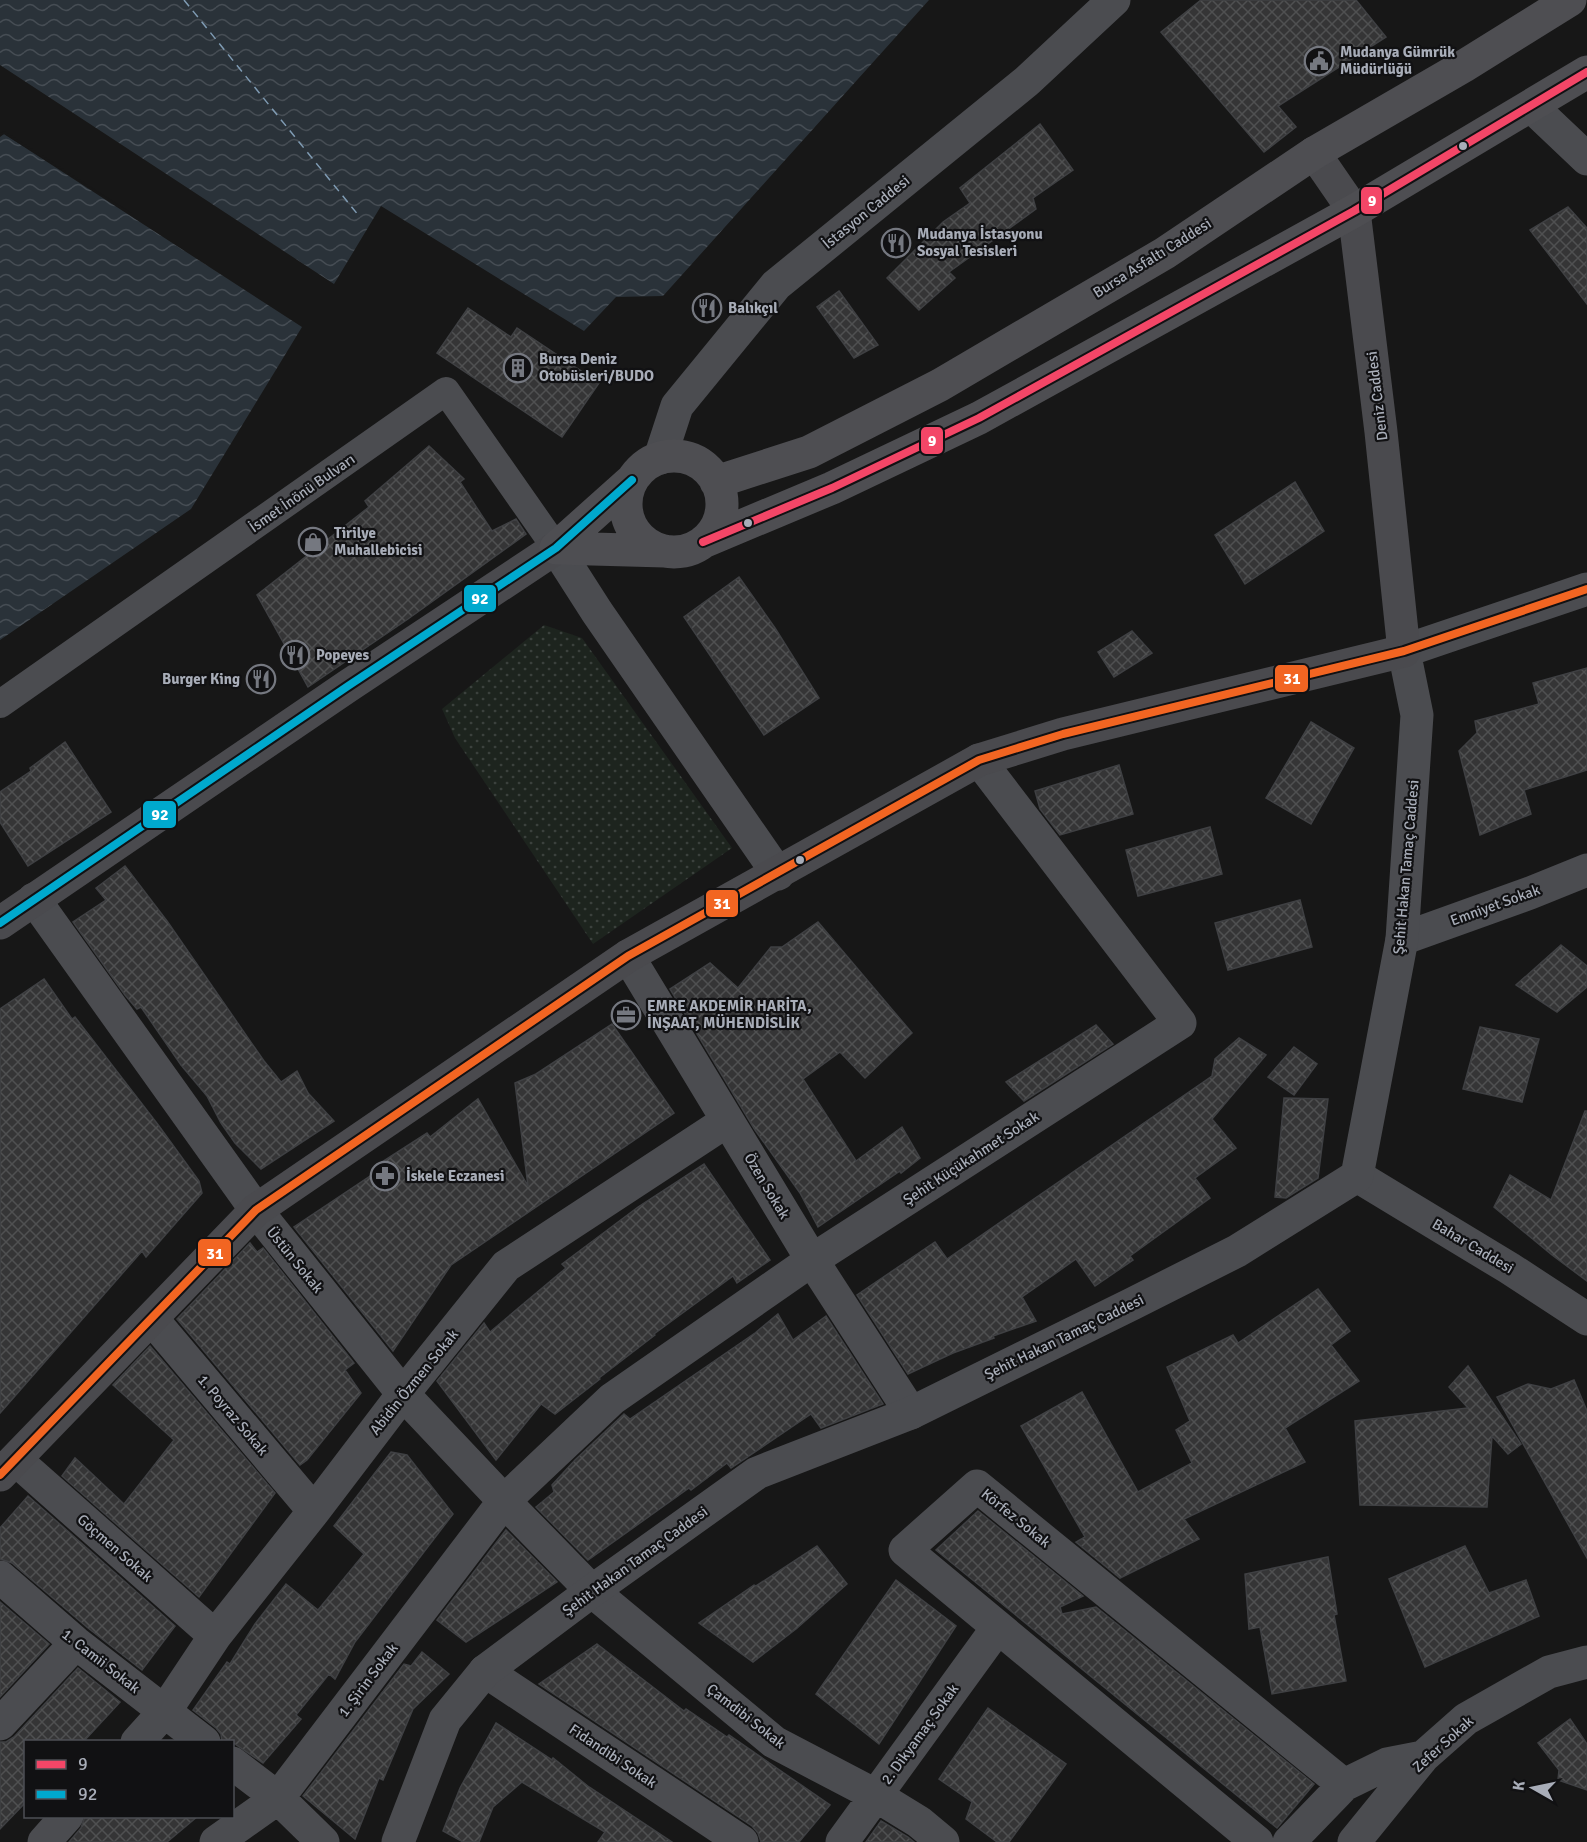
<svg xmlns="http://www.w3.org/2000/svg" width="1587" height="1842" font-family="Signika,sans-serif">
<defs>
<pattern id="grass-dots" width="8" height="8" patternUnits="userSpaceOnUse" patternTransform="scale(1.5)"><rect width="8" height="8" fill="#1d241e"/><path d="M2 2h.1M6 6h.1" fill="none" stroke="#3b413d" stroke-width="1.8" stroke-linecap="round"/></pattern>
<pattern id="water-waves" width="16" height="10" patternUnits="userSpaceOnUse" patternTransform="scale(1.5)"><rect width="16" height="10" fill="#2a3239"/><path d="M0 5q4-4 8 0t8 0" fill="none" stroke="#464d54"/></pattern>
<pattern id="building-cross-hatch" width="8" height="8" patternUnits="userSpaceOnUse" patternTransform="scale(1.5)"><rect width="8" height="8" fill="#353536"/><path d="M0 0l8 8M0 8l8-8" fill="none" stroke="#4f5051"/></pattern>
</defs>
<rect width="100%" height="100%" fill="#171717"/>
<path fill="url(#grass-dots)" d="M544 625 582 638 732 848 593 944 455 738 442 709Z"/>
<path fill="url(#water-waves)" d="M0 0H929L663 296 616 297 584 331 381 206 334 284 0 65Z
M4 134 302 327 191 509 0 640V136Z"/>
<path fill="#171717" d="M5 131 6 132 133 214 4 134 0 137V133Z"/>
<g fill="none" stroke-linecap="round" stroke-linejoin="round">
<path stroke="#7f9bb3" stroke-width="1.5" stroke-dasharray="8 6" stroke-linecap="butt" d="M184 0 359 216"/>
</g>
<path fill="url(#building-cross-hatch)" stroke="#3f4043" stroke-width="1.5" d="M1201 0H1356L1386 37 1278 106 1296 127 1264 152 1161 32Z
M1040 124 1073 170 1033 198 1036 209 949 272 955 278 919 310 887 278 943 222 970 203 960 188Z
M1568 207 1587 228V304L1530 230Z
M839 291 878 345 854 358 817 307Z
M468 308 511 337 517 328 599 383 562 437 437 353Z
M429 446 464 479 460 482 492 531 516 519 526 534 408 619 308 687 257 595 369 507 365 501Z
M1295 482 1324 531 1245 584 1215 535Z
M739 577 775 628 819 698 764 735 684 617Z
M1132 631 1152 653 1114 677 1098 652Z
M1587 668V770L1524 790 1531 814 1480 835 1459 751 1477 733 1475 721 1539 704 1533 683Z
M1311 722 1354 748 1311 824 1266 798Z
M65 742 111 812 28 866 0 822V792L31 771 30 768Z
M1119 765 1133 814 1060 835 1040 809 1035 791Z
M1210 827 1222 874 1138 896 1126 850Z
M125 866 167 921 264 1061 281 1082 297 1071 308 1093 334 1121 261 1169 235 1143 221 1123 207 1096 181 1065 141 1007 137 1009 125 995 73 922 106 900 96 888Z
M1300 900 1312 947 1228 970 1215 923Z
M818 922 912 1033 865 1078 840 1052 803 1079 856 1161 902 1127 920 1158 901 1173 900 1171 818 1227 800 1193 755 1130 670 989 710 963 738 988 771 947H782Z
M1561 945 1587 966V987L1557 1012 1516 985Z
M44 979 72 1019 75 1017 159 1126 199 1181 202 1193 146 1257 142 1251 0 1413V1009Z
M612 1024 674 1113 451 1265 393 1351 294 1227 385 1166 382 1162 427 1133 430 1137 478 1099 528 1186 515 1083 536 1074Z
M1096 1025 1113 1044 1024 1101 1006 1082Z
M1480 1027 1539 1039 1522 1102 1463 1089Z
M1239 1038 1266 1055 1212 1119 1236 1148 1195 1178 1210 1198 1130 1256 1133 1260 1095 1286 1076 1259 1022 1297 1036 1321 993 1336 994 1338 953 1353 908 1374 857 1295 935 1242 947 1259 1212 1076 1215 1059Z
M1294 1047 1317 1064 1294 1095 1268 1077Z
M1284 1098 1328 1099 1318 1178 1286 1198 1275 1197Z
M1585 1111H1587V1281L1552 1255 1494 1207 1510 1175 1551 1200Z
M704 1164 770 1260 737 1283 733 1276 654 1334 655 1335 599 1378 600 1379 555 1414 541 1404 496 1460 437 1381 484 1323 490 1332 566 1268 562 1264 638 1207Z
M250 1243 257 1252 263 1248 354 1363 345 1370 361 1393 307 1460 300 1465 177 1319Z
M1318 1289 1350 1331 1331 1345 1359 1381 1285 1428 1305 1462 1184 1519 1199 1539 1120 1578 1076 1542 1085 1537 1021 1426 1082 1392 1138 1492 1192 1463 1176 1430 1190 1421 1167 1367 1233 1335 1238 1343Z
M778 1314 793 1340 826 1316 883 1404 821 1428 811 1414 731 1468 727 1463 691 1490 689 1488 588 1560 536 1507 554 1492 552 1485 575 1460 624 1414 630 1419 755 1333Z
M150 1346 275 1493 199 1597 62 1476 75 1458 124 1504 174 1440 113 1385Z
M1468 1366 1521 1444 1508 1454 1492 1436 1487 1507 1360 1505 1355 1421 1468 1408 1449 1387Z
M1574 1380 1587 1411V1558L1497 1397 1528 1384 1551 1389Z
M391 1452 407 1455 453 1514 355 1642 335 1679 329 1674 296 1715 301 1719 263 1763 232 1742H222L221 1734 216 1728 193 1710 227 1662 230 1664 255 1624 286 1584 318 1610 364 1554 334 1526Z
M28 1496 175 1626 142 1670 88 1628 12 1563 0 1559V1528Z
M978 1511 1083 1596 1060 1607 1062 1614 1096 1607 1314 1784 1277 1828 936 1550Z
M506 1530 557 1582 466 1642 437 1620Z
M817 1546 847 1584 796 1629 753 1662 699 1623 754 1585 756 1586Z
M1465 1546 1489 1593 1526 1580 1539 1616 1425 1667 1389 1579Z
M1328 1557 1337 1614 1334 1615 1346 1681 1272 1694 1260 1627 1249 1629 1245 1574Z
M896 1580 956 1626 879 1744 816 1694Z
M0 1602 49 1644 0 1697Z
M597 1644 684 1711 686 1709 727 1737 729 1735 830 1805 799 1842H761L758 1833 752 1826 539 1684Z
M422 1652 449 1674 413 1709 383 1780 379 1778 355 1839 303 1796 404 1664 411 1666Z
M78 1668 120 1702 83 1742H26V1802L0 1829V1742H6L14 1737Z
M988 1708 1066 1764 1009 1842H997L966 1819 972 1802 939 1779Z
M1570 1719 1587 1744V1790L1558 1780 1559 1770 1538 1743Z
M496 1723 552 1760 553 1758 589 1787 672 1842H598L605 1832 522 1782 493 1807 479 1842H463L443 1831 460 1788Z
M85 1816H198L167 1842H69L81 1828Z
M881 1821 908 1837 914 1842H866Z"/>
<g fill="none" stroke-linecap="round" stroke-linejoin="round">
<path stroke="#4b4c50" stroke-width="28" d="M0 704 446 391 556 548"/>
<path stroke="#4b4c50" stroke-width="33" d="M1531 106 1587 159
M556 548 597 612 778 874
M34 899 256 1210 403 1394 504 1501 592 1591 774 1742 875 1795 919 1822 943 1842
M1402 939 1530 893 1587 870
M628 956 812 1260 911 1413
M1357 1176 1509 1268 1587 1319
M152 1319 314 1511
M16 1460 215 1636
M0 1577 76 1643 204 1742
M485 1671 742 1842
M0 1724 76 1643
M137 1742 165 1711 215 1636 314 1511 403 1394 506 1266 727 1121
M232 1763 278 1798 323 1842
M44 1842 67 1816
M216 1842 278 1798 504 1501 612 1399 812 1260 1180 1023 979 760
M842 1842 998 1627
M1257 1842 905 1550 977 1486 1344 1785
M1289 1842 1344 1785 1387 1764 1423 1757
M1354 1842 1423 1757 1466 1719 1549 1672 1587 1662"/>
<path stroke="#4b4c50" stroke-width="33" d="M660 458 677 406 776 285 1027 81 1114 0
M398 1842 445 1720 485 1671 592 1591 757 1473 911 1413 1132 1304 1237 1251 1357 1176 1402 939 1417 715 1404 651 1587 589"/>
<path stroke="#4a4a4e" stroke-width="33" d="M0 923 348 686 556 548
M0 1475 256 1210 628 956 979 760 1063 734 1404 651 1381 432 1354 211 1314 153"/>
<path stroke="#4e4e52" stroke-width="33" d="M626 504a48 48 0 1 1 96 0a48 48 0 1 1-96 0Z
M716 482 809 452 940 385 1165 253 1314 153 1464 66 1570 0
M703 542 832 488 979 418 1354 211 1587 72
M556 548 665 551
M556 548 632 480"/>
<g stroke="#111113" stroke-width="12">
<path id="bus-1" d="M703 542 832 488 979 418 1354 211 1587 72"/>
</g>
<g stroke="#111113" stroke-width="12">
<path id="bus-2" d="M0 923 348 686 556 548 632 480"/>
</g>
<g stroke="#111113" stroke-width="12">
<path id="bus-3" d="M0 1475 256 1210 628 956 902 803 979 760 1063 734 1404 651 1587 589"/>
</g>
<use href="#bus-1" stroke="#f34667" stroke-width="8"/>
<use href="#bus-2" stroke="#00a9ce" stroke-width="8"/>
<use href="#bus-3" stroke="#f26522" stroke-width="8"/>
</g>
<defs>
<g id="civic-ring" transform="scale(1.5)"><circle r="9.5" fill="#111113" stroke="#757880" stroke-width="1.5"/><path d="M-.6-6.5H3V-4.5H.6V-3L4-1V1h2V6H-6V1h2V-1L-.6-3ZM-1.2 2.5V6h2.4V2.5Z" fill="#757880"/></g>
<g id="restaurant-ring" transform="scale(1.5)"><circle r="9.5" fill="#111113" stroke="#757880" stroke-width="1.5"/><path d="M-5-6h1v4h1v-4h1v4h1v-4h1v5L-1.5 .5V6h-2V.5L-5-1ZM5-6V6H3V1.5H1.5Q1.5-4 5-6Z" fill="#757880"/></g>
<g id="building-ring" transform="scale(1.5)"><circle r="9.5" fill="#111113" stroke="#757880" stroke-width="1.5"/><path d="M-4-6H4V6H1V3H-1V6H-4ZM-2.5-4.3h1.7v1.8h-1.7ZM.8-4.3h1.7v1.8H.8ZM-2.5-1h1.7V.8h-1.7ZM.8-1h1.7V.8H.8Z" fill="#757880"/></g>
<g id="shop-ring" transform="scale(1.5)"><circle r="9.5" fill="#111113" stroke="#757880" stroke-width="1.5"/><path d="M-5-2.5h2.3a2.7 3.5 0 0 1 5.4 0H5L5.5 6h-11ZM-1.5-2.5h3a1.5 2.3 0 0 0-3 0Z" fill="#757880"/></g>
<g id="office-ring" transform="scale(1.5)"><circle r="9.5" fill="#111113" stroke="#757880" stroke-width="1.5"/><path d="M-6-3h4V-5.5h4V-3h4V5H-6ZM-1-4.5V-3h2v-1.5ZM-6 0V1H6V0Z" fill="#757880"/></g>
<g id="pharmacy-ring" transform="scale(1.5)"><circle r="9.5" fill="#111113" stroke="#757880" stroke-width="1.5"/><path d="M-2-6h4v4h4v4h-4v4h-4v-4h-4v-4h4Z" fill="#757880"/></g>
</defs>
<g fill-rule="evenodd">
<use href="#civic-ring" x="1319" y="61"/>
<use href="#restaurant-ring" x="896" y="243"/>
<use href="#restaurant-ring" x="707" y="308"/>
<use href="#building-ring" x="518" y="368"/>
<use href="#shop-ring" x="313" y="542"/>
<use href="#restaurant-ring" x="295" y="655"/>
<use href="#restaurant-ring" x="261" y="679"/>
<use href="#office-ring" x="626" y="1015"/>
<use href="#pharmacy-ring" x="385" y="1176"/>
</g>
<g fill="#a8adb8" stroke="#111113" stroke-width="2">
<circle cx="1463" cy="146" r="5"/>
<circle cx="748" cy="523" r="5"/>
<circle cx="800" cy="860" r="5"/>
</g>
<g text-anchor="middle" stroke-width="4.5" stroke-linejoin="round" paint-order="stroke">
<g font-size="15" font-weight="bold" fill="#a8adb8" stroke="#111113" text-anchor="start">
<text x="1340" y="57">Mudanya Gümrük<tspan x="1340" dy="17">Müdürlüğü</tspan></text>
<text x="917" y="239">Mudanya İstasyonu<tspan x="917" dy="17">Sosyal Tesisleri</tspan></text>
<text x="728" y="313">Balıkçıl</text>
<text x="539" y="364">Bursa Deniz<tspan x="539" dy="17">Otobüsleri/BUDO</tspan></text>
<text x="334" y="538">Tirilye<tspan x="334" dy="17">Muhallebicisi</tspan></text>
<text x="316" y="660">Popeyes</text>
<text x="240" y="684" text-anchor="end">Burger King</text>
<text x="647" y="1011">EMRE AKDEMİR HARİTA,<tspan x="647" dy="17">İNŞAAT, MÜHENDİSLİK</tspan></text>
<text x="406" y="1181">İskele Eczanesi</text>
</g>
<g font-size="15" fill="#a8adb8" stroke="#111113">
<text transform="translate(866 212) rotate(-39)" y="5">İstasyon Caddesi</text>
<text transform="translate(1152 258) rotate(-32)" y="5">Bursa Asfaltı Caddesi</text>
<text transform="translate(1377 396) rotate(-97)" y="5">Deniz Caddesi</text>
<text transform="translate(302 493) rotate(-35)" y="5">İsmet İnönü Bulvarı</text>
<text transform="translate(1406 867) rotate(-85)" y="5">Şehit Hakan Tamaç Caddesi</text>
<text transform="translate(1495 905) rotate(-20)" y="5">Emniyet Sokak</text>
<text transform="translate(971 1158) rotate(-33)" y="5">Şehit Küçükahmet Sokak</text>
<text transform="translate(767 1186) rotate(59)" y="5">Özen Sokak</text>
<text transform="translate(1473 1246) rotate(31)" y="5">Bahar Caddesi</text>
<text transform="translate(295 1260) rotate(51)" y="5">Üstün Sokak</text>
<text transform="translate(1064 1337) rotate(-26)" y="5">Şehit Hakan Tamaç Caddesi</text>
<text transform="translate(414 1382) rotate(-51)" y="5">Abidin Özmen Sokak</text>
<text transform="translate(233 1415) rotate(50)" y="5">1. Poyraz Sokak</text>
<text transform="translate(1016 1518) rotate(39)" y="5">Körfez Sokak</text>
<text transform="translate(115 1548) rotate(41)" y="5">Göçmen Sokak</text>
<text transform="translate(635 1561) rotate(-36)" y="5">Şehit Hakan Tamaç Caddesi</text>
<text transform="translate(101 1661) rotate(38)" y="5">1. Camii Sokak</text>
<text transform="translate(368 1680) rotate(-53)" y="5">1. Şirin Sokak</text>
<text transform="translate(746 1716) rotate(38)" y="5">Çamdibi Sokak</text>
<text transform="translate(920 1734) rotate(-54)" y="5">2. Dikyamaç Sokak</text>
<text transform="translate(1443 1744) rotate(-42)" y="5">Zefer Sokak</text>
<text transform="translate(613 1756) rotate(34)" y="5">Fidandibi Sokak</text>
</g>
</g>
<g stroke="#111113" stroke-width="2">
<rect x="1360" y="186" width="23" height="29" rx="6" fill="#f34667"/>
<rect x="920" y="426" width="24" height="29" rx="6" fill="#f34667"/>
<rect x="463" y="584" width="34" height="29" rx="6" fill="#00a9ce"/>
<rect x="1274" y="664" width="35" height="29" rx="6" fill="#f26522"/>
<rect x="142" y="800" width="35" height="29" rx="6" fill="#00a9ce"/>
<rect x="705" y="889" width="34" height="29" rx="6" fill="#f26522"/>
<rect x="197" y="1238" width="35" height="29" rx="6" fill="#f26522"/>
</g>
<g font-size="16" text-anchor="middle" font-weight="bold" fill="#fff">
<text x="1372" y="206">9</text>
<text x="932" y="446">9</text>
<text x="480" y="604">92</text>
<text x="1292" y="684">31</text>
<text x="160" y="820">92</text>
<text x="722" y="909">31</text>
<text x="215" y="1259">31</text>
</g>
<rect x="24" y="1740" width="210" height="78" fill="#111113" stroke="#4d4f55" stroke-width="1.5"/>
<rect x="36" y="1760" width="30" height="9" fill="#f34667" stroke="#4d4f55" stroke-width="1.5"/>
<text x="78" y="1770" font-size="18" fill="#a8adb8">9</text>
<rect x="36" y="1790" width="30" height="9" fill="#00a9ce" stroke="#4d4f55" stroke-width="1.5"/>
<text x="78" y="1800" font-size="18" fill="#a8adb8">92</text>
<g transform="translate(1533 1788) rotate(279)" stroke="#111113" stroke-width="4.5" paint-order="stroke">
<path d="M0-4.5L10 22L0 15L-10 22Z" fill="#a8adb8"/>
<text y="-9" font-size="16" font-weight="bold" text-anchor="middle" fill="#a8adb8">K</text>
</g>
</svg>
